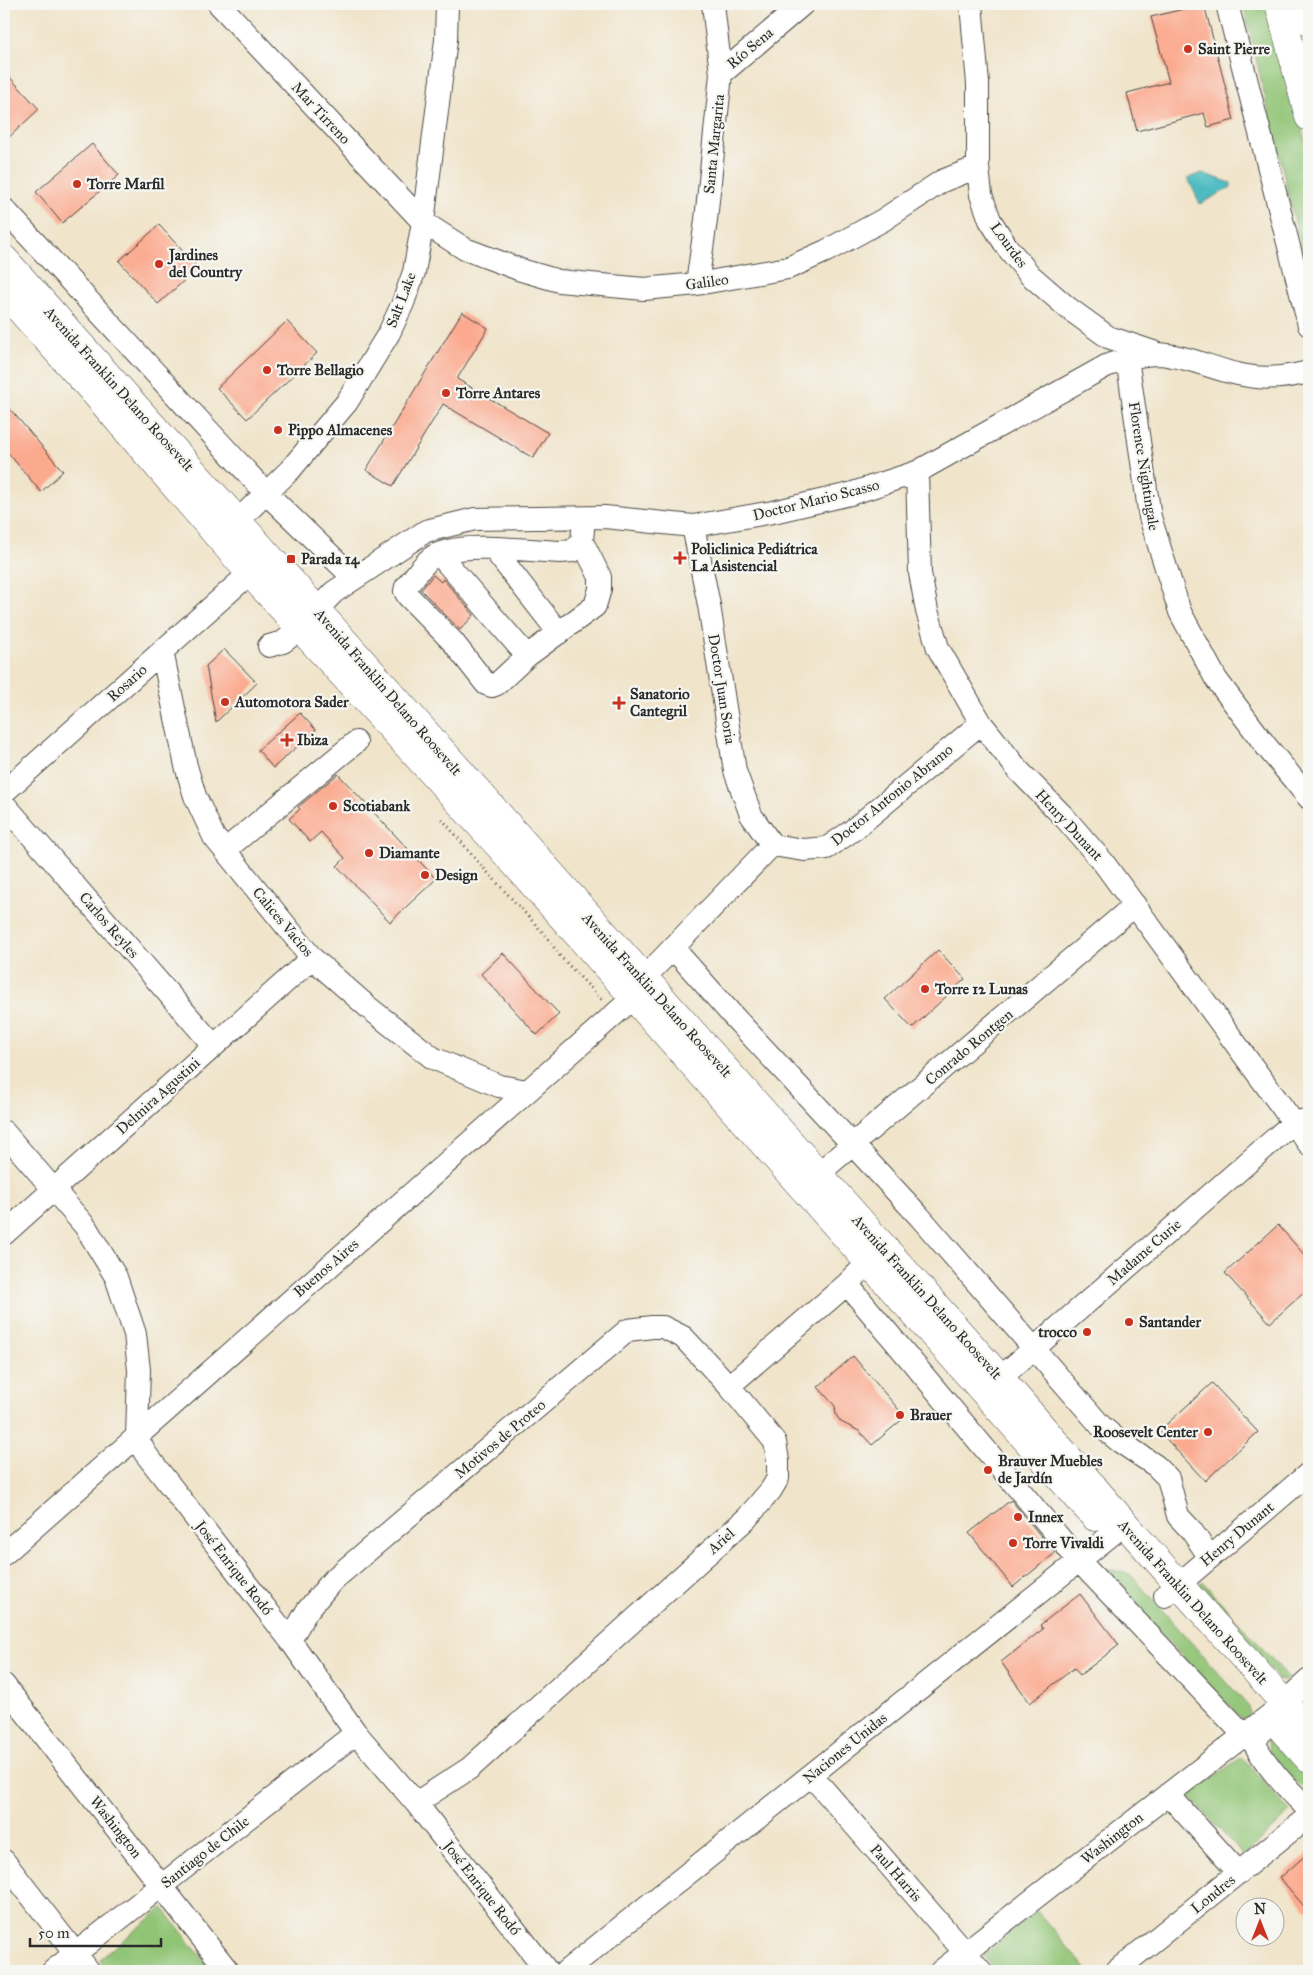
<svg xmlns="http://www.w3.org/2000/svg" width="1313" height="1975" font-family="'IM FELL Great Primer',serif">
<rect width="100%" height="100%" fill="#f6f6f2"/>
<filter id="ink" filterUnits="userSpaceOnUse"><feTurbulence type="fractalNoise" baseFrequency=".02" numOctaves="2"/><feDisplacementMap in="SourceGraphic" scale="10" xChannelSelector="R" yChannelSelector="G"/><feConvolveMatrix kernelMatrix="1 2 1 2 8 2 1 2 1" color-interpolation-filters="sRGB"/></filter>
<filter id="wash" filterUnits="userSpaceOnUse"><feTurbulence type="fractalNoise" baseFrequency=".0096" numOctaves="4" result="noise"/><feDisplacementMap in="SourceGraphic" scale="20" xChannelSelector="R" yChannelSelector="G"/><feGaussianBlur stdDeviation="1.12" result="paint"/><feColorMatrix in="noise" values="0 0 0 0 0 0 0 0 0 0 0 0 0 0 0 0 0 1.4 0 .05"/><feComposite in="paint" operator="in"/></filter>
<g filter="url(#wash)">
<rect width="100%" height="100%" fill="#f0e4ca"/>
<path fill="#91c576" stroke="#5e7850" d="M1243 4H1269L1309 156V280Z
M1112 1570 1130 1574 1248 1706 1249 1714 1243 1720 1101 1571Z
M1202 1581 1289 1678 1284 1681H1281L1198 1587Z
M1270 1732 1309 1774V1789L1297 1784 1269 1753 1268 1740Z
M1242 1757 1290 1812 1244 1856 1188 1795Z
M163 1908 212 1971H108L99 1960Z
M1037 1911 1088 1971H996L983 1955Z"/>
<path fill="#4dbcc1" stroke="#3c7476" d="M1202 173 1231 183V187L1200 204 1188 178Z"/>
<g id="blocks">
<path fill="#fbaa8f" d="M1204 4 1234 120 1208 127 1204 113 1137 131 1127 93 1169 82 1151 17Z
M4 71 39 109 4 142Z
M92 144 119 175 62 223 36 192Z
M159 225 198 268 158 304 119 261Z
M462 312 488 328 457 379 548 433 533 458 443 404 393 486 366 470Z
M287 321 317 353 247 419 217 388Z
M4 402 63 471 41 492 4 448Z
M433 575 441 582 443 579 474 615 460 630 421 590Z
M224 649 257 683 216 722 206 666Z
M300 713 316 730 273 768 258 750Z
M338 774 436 879 390 922 337 866 345 858 321 832 310 842 289 819 300 809 298 807Z
M938 950 965 979 912 1028 885 999Z
M503 953 559 1014 537 1035 481 974Z
M1278 1225 1309 1260V1288L1270 1323 1225 1273Z
M853 1356 905 1417 872 1445 859 1431 841 1422 836 1415 835 1406 818 1387Z
M1212 1383 1258 1432 1205 1481 1159 1431Z
M1011 1500 1055 1553 1013 1587 969 1533Z
M1080 1594 1119 1645 1080 1675 1074 1668 1030 1703 1001 1662 1043 1629 1040 1625Z
M1309 1852V1912L1280 1878Z"/>
</g>
</g>
<g filter="url(#ink)">
<use href="#blocks" fill-opacity="0" stroke="#494743" stroke-width="1"/>
<g fill="none" stroke-linecap="round" stroke-linejoin="round">
<g stroke="#494743" stroke-width="24">
<path id="minor" d="M219 4 423 222 465 249 521 270 559 281 644 289 697 284 788 268 826 251 883 220 942 181 978 167
M971 4 978 84V167L981 195 990 220 1007 247 1030 275 1068 308 1108 337 1153 352
M1227 4 1309 325
M721 74 803 4
M4 209 267 494 354 578
M697 284 706 220 721 74 713 4
M1127 358 1150 517 1180 612 1216 679 1266 746 1309 798
M917 472 920 573 927 611 938 648 981 723 1019 771 1065 818 1103 862 1309 1144
M693 526 709 605 735 771 751 815 772 845
M225 533 290 470 347 402 389 333 403 303 414 272 423 222 446 40 447 4
M582 541 573 551 560 552C531 551 455 540 431 558 422 565 414 578 406 587L405 591 408 596 453 642 486 684 492 686 497 684 527 656 595 606 600 589V577L582 541 584 518
M493 548 559 633
M439 554 527 656
M269 646 283 642 291 636 334 592 426 531 475 519 605 517 693 526 773 512 850 494 917 472 1106 366C1122 360 1141 354 1158 354 1182 355 1207 366 1229 372 1259 380 1280 379 1309 372
M162 651 186 766 195 796 214 837 312 958 369 1008 433 1058 499 1086 527 1091
M4 792 250 573
M4 804 214 1046
M772 845 804 850 827 848 853 830 981 723
M225 850 356 742
M673 948 734 1017 919 1216 1101 1426 1119 1441 1156 1466 1168 1478 1178 1516 1191 1530 1209 1556
M4 1132 85 1226 116 1277 135 1334 139 1370 137 1436 145 1453 290 1640 356 1733 416 1803 547 1971
M806 1184 1135 905
M4 1234 312 958
M847 1284 1079 1561 1244 1735 1254 1743
M729 1386 847 1284 881 1250
M989 1390 1000 1378 1293 1123 1306 1120
M4 1554 633 998 643 979 772 845
M1165 1596 1309 1473
M290 1640 307 1611 333 1580 628 1330 652 1327H663L683 1337 729 1386 775 1442 778 1461V1478L771 1490 747 1518 470 1768 416 1803
M4 1685 228 1971
M1261 1732 1254 1743C1267 1767 1284 1785 1303 1804L1309 1803
M811 1775 981 1971
M1168 1794 1239 1873
M4 1861 89 1971
M53 1971 356 1733
M566 1971 1125 1524
M941 1971 1270 1715 1309 1680
M1116 1971 1309 1816"/>
</g>
<g stroke="#494743" stroke-width="29">
<path id="major" d="M1279 4 1309 117
M1305 4 1309 21
M4 259 1000 1378 1125 1524 1309 1731
M4 292 93 391 250 573 501 848 1095 1517
M1272 1718 1309 1759"/>
</g>
<path stroke="#494743" stroke-width="3" stroke-dasharray="1 4" stroke-linecap="butt" d="M442 819 478 862 547 937 559 955 602 1000"/>
<use href="#minor" stroke="#fff" stroke-width="22"/>
<use href="#major" stroke="#fff" stroke-width="28"/>
</g>
</g>
<g fill="#c8321e" stroke="#f6f6f2" stroke-width="2">
<circle cx="1188" cy="49" r="5"/>
<circle cx="77" cy="184" r="5"/>
<circle cx="159" cy="264" r="5"/>
<circle cx="267" cy="370" r="5"/>
<circle cx="446" cy="393" r="5"/>
<circle cx="278" cy="430" r="5"/>
<path d="M677.5 550.5h5v5h5v5h-5v5h-5v-5h-5v-5h5z"/>
<rect x="286" y="554" width="10" height="10" rx="2.5"/>
<circle cx="225" cy="702" r="5"/>
<path d="M616.5 695.5h5v5h5v5h-5v5h-5v-5h-5v-5h5z"/>
<path d="M284.5 732.5h5v5h5v5h-5v5h-5v-5h-5v-5h5z"/>
<circle cx="333" cy="806" r="5"/>
<circle cx="369" cy="853" r="5"/>
<circle cx="425" cy="875" r="5"/>
<circle cx="925" cy="989" r="5"/>
<circle cx="1129" cy="1322" r="5"/>
<circle cx="1087" cy="1332" r="5"/>
<circle cx="900" cy="1415" r="5"/>
<circle cx="1208" cy="1432" r="5"/>
<circle cx="988" cy="1470" r="5"/>
<circle cx="1018" cy="1517" r="5"/>
<circle cx="1013" cy="1543" r="5"/>
</g>
<g text-anchor="middle" stroke-width="4.5" stroke-linejoin="round" paint-order="stroke">
<g font-size="15" fill="#2b2b2b" stroke="#f6f6f2">
<text transform="translate(750 48) rotate(-40)" y="5">Río Sena</text>
<text transform="translate(321 113) rotate(47)" y="5">Mar Tirreno</text>
<text transform="translate(714 144) rotate(-84)" y="5">Santa Margarita</text>
<text transform="translate(1009 245) rotate(54)" y="5">Lourdes</text>
<text transform="translate(707 282) rotate(-8)" y="5">Galileo</text>
<text transform="translate(401 300) rotate(-69)" y="5">Salt Lake</text>
<text transform="translate(119 389) rotate(48)" y="5">Avenida Franklin Delano Roosevelt</text>
<text transform="translate(1144 466) rotate(81)" y="5">Florence Nightingale</text>
<text transform="translate(816 500) rotate(-14)" y="5">Doctor Mario Scasso</text>
<text transform="translate(127 683) rotate(-42)" y="5">Rosario</text>
<text transform="translate(722 689) rotate(81)" y="5">Doctor Juan Soria</text>
<text transform="translate(388 692) rotate(49)" y="5">Avenida Franklin Delano Roosevelt</text>
<text transform="translate(892 795) rotate(-39)" y="5">Doctor Antonio Abramo</text>
<text transform="translate(1069 825) rotate(47)" y="5">Henry Dunant</text>
<text transform="translate(283 922) rotate(50)" y="5">Calices Vacios</text>
<text transform="translate(109 925) rotate(49)" y="5">Carlos Reyles</text>
<text transform="translate(657 995) rotate(48)" y="5">Avenida Franklin Delano Roosevelt</text>
<text transform="translate(969 1047) rotate(-40)" y="5">Conrado Rontgen</text>
<text transform="translate(158 1096) rotate(-42)" y="5">Delmira Agustini</text>
<text transform="translate(1144 1252) rotate(-41)" y="5">Madame Curie</text>
<text transform="translate(326 1268) rotate(-41)" y="5">Buenos Aires</text>
<text transform="translate(927 1297) rotate(48)" y="5">Avenida Franklin Delano Roosevelt</text>
<text transform="translate(500 1439) rotate(-40)" y="5">Motivos de Proteo</text>
<text transform="translate(1237 1534) rotate(-40)" y="5">Henry Dunant</text>
<text transform="translate(721 1541) rotate(-42)" y="5">Ariel</text>
<text transform="translate(234 1568) rotate(52)" y="5">José Enrique Rodó</text>
<text transform="translate(1193 1602) rotate(48)" y="5">Avenida Franklin Delano Roosevelt</text>
<text transform="translate(845 1748) rotate(-39)" y="5">Naciones Unidas</text>
<text transform="translate(116 1827) rotate(52)" y="5">Washington</text>
<text transform="translate(1112 1838) rotate(-38)" y="5">Washington</text>
<text transform="translate(205 1852) rotate(-38)" y="5">Santiago de Chile</text>
<text transform="translate(896 1873) rotate(49)" y="5">Paul Harris</text>
<text transform="translate(482 1888) rotate(52)" y="5">José Enrique Rodó</text>
<text transform="translate(1213 1894) rotate(-39)" y="5">Londres</text>
</g>
<g font-size="15" font-weight="bold" fill="#2b2b2b" stroke="#f6f6f2" text-anchor="start">
<text x="1198" y="54">Saint Pierre</text>
<text x="87" y="189">Torre Marfil</text>
<text x="169" y="260">Jardines<tspan x="169" dy="17">del Country</tspan></text>
<text x="277" y="375">Torre Bellagio</text>
<text x="456" y="398">Torre Antares</text>
<text x="288" y="435">Pippo Almacenes</text>
<text x="691" y="554">Policlinica Pediátrica<tspan x="691" dy="17">La Asistencial</tspan></text>
<text x="301" y="564">Parada 14</text>
<text x="630" y="699">Sanatorio<tspan x="630" dy="17">Cantegril</tspan></text>
<text x="235" y="707">Automotora Sader</text>
<text x="297" y="745">Ibiza</text>
<text x="343" y="811">Scotiabank</text>
<text x="379" y="858">Diamante</text>
<text x="435" y="880">Design</text>
<text x="935" y="994">Torre 12 Lunas</text>
<text x="1139" y="1327">Santander</text>
<text x="1077" y="1337" text-anchor="end">trocco</text>
<text x="910" y="1420">Brauer</text>
<text x="1198" y="1437" text-anchor="end">Roosevelt Center</text>
<text x="998" y="1466">Brauver Muebles<tspan x="998" dy="17">de Jardín</tspan></text>
<text x="1028" y="1522">Innex</text>
<text x="1023" y="1548">Torre Vivaldi</text>
</g>
</g>
<rect width="1313" height="1975" fill="none" stroke="#f6f6f2" stroke-width="20"/>
<g transform="translate(1260 1922)"><circle r="24" fill="#f6f6f2" stroke="#a5a5a2"/>
<path d="M0-4L9 19L0 12L-9 19Z" fill="#c8321e"/>
<text y="-8" font-size="14" font-weight="bold" text-anchor="middle" fill="#2b2b2b">N</text>
</g>
<path d="M30 1938v8h131v-8" fill="none" stroke="#2b2b2b" stroke-width="2.5"/>
<text x="38" y="1938" font-size="15" fill="#2b2b2b" stroke="#f6f6f2" stroke-width="4" paint-order="stroke">50 m</text>
</svg>
